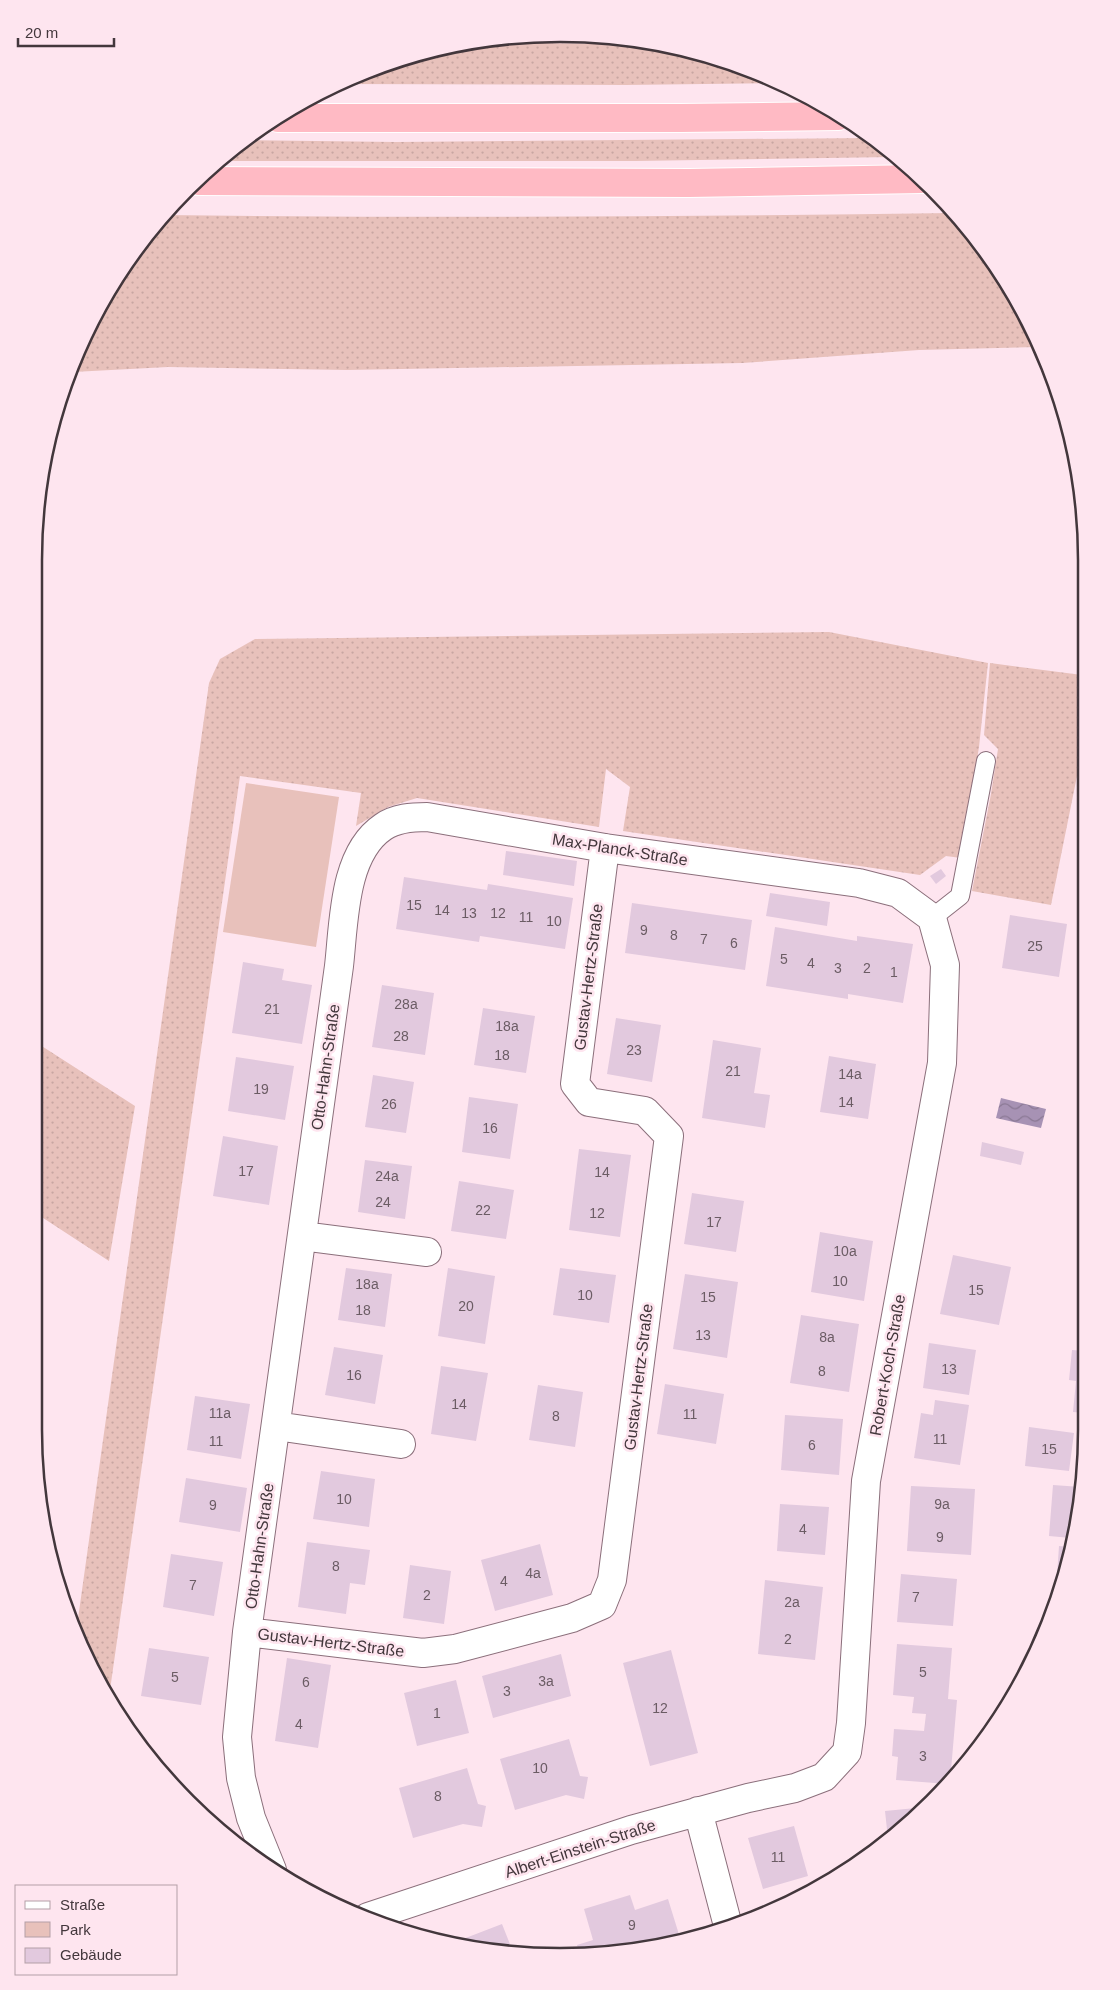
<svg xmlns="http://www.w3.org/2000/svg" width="1120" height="1990" font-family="Arial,sans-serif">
<defs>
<pattern id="grass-dots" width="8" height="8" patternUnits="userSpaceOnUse" patternTransform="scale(1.25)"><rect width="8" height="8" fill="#e8c1bb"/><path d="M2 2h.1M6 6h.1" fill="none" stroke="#c8a6a2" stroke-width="1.8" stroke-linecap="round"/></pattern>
<pattern id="water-waves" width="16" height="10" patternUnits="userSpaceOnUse" patternTransform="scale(1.25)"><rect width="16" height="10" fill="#a792b4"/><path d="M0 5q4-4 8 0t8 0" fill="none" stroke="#8a7894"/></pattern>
</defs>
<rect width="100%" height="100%" fill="#fee5ef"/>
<path fill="url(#grass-dots)" d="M483 42 659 45 729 62 776 83 625 85 339 84 424 52Z
M867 138 892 157 636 161H220L244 140 396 142Z
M952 213 998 268 1037 347 919 350 742 363 347 370 168 367 73 372 104 297 163 215C426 218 689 217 952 213Z
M829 632 988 663 979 747 961 858 946 856 920 875 623 831 630 787 606 769 599 827 417 798 388 807 356 826 361 793 240 776 109 1697 88 1663 76 1633 209 683 220 659 255 639Z
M990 663 1082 675 1083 776 1079 775 1078 771 1051 905 972 891 991 794 998 749 984 735Z
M37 1043 135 1106 109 1261 37 1214Z"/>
<path fill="#e8c1bb" d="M246 783 339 797 316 947 223 932Z"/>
<path fill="url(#water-waves)" d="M1001 1098 1046 1109 1041 1128 996 1118Z"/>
<path fill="#e2c9de" d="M506 851 577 861 574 886 503 875Z
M941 869 946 876 936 884 930 876Z
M404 877 487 890 488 884 573 898 565 949 480 936 479 942 396 929Z
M770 893 830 902 827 926 766 916Z
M632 903 752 920 745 970 625 953Z
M1010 915 1067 924 1059 977 1002 968Z
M775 927 857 941V936L913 944 903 1003 848 994V999L766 986Z
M243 962 284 969 282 980 312 985 302 1044 232 1033Z
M382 985 434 993 425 1055 372 1047Z
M483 1008 535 1016 526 1073 474 1065Z
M616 1018 661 1025 652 1082 607 1074Z
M713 1040 761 1048 754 1093 770 1095 765 1128 702 1118Z
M829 1056 876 1064 868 1119 820 1112Z
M236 1057 294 1066 285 1120 228 1111Z
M373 1075 414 1082 406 1133 365 1127Z
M469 1097 518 1104 510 1159 462 1152Z
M223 1136 278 1146 269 1205 213 1196Z
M982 1142 1024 1152 1021 1165 980 1156Z
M579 1149 631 1155 620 1237 569 1230Z
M365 1160 412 1166 405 1219 358 1212Z
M459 1181 514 1190 506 1239 451 1231Z
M692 1193 744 1201 736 1252 684 1244Z
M820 1232 873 1241 864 1301 811 1292Z
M953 1255 1011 1267 999 1325 940 1314Z
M346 1268 392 1274 385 1327 338 1320Z
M448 1268 495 1276 485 1344 438 1336Z
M560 1268 616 1275 609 1323 553 1315Z
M685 1274 738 1282 727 1358 673 1349Z
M1083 1286H1085V1321H1080Z
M801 1315 859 1324 849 1392 790 1383Z
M929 1343 976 1350 969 1395 923 1388Z
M334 1347 383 1355 375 1404 325 1395Z
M1072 1350 1085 1351V1413L1073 1412 1076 1381 1069 1380Z
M441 1366 488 1373 476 1441 431 1434Z
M665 1384 724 1394 716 1444 657 1434Z
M538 1385 583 1392 575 1447 529 1440Z
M195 1396 250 1404 241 1459 187 1450Z
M935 1400 969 1405 960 1465 914 1458 921 1413 933 1415Z
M785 1415 843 1419 839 1475 781 1470Z
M1029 1427 1074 1433 1069 1471 1025 1466Z
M321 1471 375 1479 369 1527 313 1519Z
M186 1478 247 1488 240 1532 179 1522Z
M1053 1485 1081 1487 1071 1538 1049 1536Z
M911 1486 975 1489 971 1555 907 1551Z
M780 1504 829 1507 825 1555 777 1551Z
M307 1542 370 1550 365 1585 350 1583 346 1614 298 1607Z
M540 1544 553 1595 495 1611 481 1560Z
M1059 1546 1069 1547 1058 1599 1055 1606Z
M171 1554 223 1562 214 1616 163 1607Z
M410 1565 451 1571 444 1624 403 1618Z
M901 1574 957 1579 953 1626 897 1622Z
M765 1580 823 1587 815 1660 758 1654Z
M897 1644 952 1648 948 1699 957 1700 950 1782 948 1784 896 1780 898 1757 892 1756 894 1729 924 1731 926 1714 912 1713 914 1697 893 1695Z
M149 1648 209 1657 201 1705 141 1696Z
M671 1650 698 1753 650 1766 623 1663Z
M561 1654 571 1696 493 1718 482 1676Z
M287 1658 331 1665 318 1748 275 1741Z
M456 1680 469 1733 417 1746 404 1693Z
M569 1739 580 1776 588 1777 584 1799 566 1795 515 1810 500 1759Z
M467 1768 478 1804 486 1806 482 1827 463 1824 413 1838 399 1788Z
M926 1807 907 1826 888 1839 885 1811Z
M794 1826 808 1876 763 1889 748 1838Z
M630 1895 635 1910 668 1899 681 1941 663 1946 594 1955H580L577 1945 593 1940 584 1909Z
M502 1924 513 1952H492L450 1944Z"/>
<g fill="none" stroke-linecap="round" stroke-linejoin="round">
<g stroke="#8b6f7b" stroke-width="20">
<path id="lane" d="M932 918 960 896 986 761"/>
</g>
<g stroke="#8b6f7b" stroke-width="30">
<path id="street" d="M302 1236 427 1252
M276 1426 401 1444
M247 1632 423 1653 455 1649 572 1618 602 1605 612 1580 669 1136 645 1111 589 1102 575 1084 605 848
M698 1811 728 1926
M272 1870 251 1818 241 1778 237 1737 247 1632 339 966C344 923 343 854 383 827 396 818 412 817 427 817L605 848 859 883 898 893 932 918 945 965 942 1063 866 1481 851 1723 847 1752 824 1777 795 1788 748 1798 631 1830 368 1917"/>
</g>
<g stroke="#fff" stroke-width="30">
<path id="highway" d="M278 118H681L838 116
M198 181 689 183 921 179"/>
</g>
<use href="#lane" stroke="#fff" stroke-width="18"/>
<use href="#street" stroke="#fff" stroke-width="28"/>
<use href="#highway" stroke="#ffbac4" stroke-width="28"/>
</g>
<g text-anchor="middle" stroke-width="5" stroke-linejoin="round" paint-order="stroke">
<g font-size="14" fill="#6b5c64">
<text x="414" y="910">15</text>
<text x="442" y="915">14</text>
<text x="469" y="918">13</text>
<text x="498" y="918">12</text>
<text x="526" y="922">11</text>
<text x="554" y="926">10</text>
<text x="644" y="935">9</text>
<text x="674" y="940">8</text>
<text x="704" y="944">7</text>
<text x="734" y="948">6</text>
<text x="1035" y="951">25</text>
<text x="784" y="964">5</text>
<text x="811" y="968">4</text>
<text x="838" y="973">3</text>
<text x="867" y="973">2</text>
<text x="894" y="977">1</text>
<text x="406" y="1009">28a</text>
<text x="272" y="1014">21</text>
<text x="507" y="1031">18a</text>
<text x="401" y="1041">28</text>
<text x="634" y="1055">23</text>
<text x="502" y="1060">18</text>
<text x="733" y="1076">21</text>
<text x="850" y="1079">14a</text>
<text x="261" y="1094">19</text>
<text x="846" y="1107">14</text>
<text x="389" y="1109">26</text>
<text x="490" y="1133">16</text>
<text x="246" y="1176">17</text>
<text x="602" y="1177">14</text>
<text x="387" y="1181">24a</text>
<text x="383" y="1207">24</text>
<text x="483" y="1215">22</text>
<text x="597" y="1218">12</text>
<text x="714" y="1227">17</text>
<text x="845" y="1256">10a</text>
<text x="840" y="1286">10</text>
<text x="367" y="1289">18a</text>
<text x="976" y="1295">15</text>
<text x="585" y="1300">10</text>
<text x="708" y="1302">15</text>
<text x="466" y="1311">20</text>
<text x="363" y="1315">18</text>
<text x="703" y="1340">13</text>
<text x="827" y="1342">8a</text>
<text x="949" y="1374">13</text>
<text x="822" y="1376">8</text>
<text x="354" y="1380">16</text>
<text x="459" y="1409">14</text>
<text x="220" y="1418">11a</text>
<text x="690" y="1419">11</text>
<text x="556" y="1421">8</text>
<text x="940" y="1444">11</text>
<text x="216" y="1446">11</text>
<text x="812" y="1450">6</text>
<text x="1049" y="1454">15</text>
<text x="344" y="1504">10</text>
<text x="942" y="1509">9a</text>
<text x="213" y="1510">9</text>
<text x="803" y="1534">4</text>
<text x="940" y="1542">9</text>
<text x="336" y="1571">8</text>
<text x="533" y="1578">4a</text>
<text x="504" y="1586">4</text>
<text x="193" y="1590">7</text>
<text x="427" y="1600">2</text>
<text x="916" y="1602">7</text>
<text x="792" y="1607">2a</text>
<text x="788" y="1644">2</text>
<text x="923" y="1677">5</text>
<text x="175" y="1682">5</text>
<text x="546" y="1686">3a</text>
<text x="306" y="1687">6</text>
<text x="507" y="1696">3</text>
<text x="660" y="1713">12</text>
<text x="437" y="1718">1</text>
<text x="299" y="1729">4</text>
<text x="923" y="1761">3</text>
<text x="540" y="1773">10</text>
<text x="438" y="1801">8</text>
<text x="778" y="1862">11</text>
<text x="632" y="1930">9</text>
</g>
<g font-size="16" fill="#43373c" stroke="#fee5ef">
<text transform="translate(620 849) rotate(9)" y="6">Max-Planck-Straße</text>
<text transform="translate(588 977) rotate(-83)" y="6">Gustav-Hertz-Straße</text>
<text transform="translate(325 1067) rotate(-82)" y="6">Otto-Hahn-Straße</text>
<text transform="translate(887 1365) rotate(-80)" y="6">Robert-Koch-Straße</text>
<text transform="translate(638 1377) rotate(-83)" y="6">Gustav-Hertz-Straße</text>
<text transform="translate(259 1546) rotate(-82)" y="6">Otto-Hahn-Straße</text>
<text transform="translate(331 1642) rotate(7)" y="6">Gustav-Hertz-Straße</text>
<text transform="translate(580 1848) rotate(-18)" y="6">Albert-Einstein-Straße</text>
</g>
</g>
<path d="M0 0H1120V1990H0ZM560 42H560A518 518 0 0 1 1078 560V1430A518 518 0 0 1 560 1948H560A518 518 0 0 1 42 1430V560A518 518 0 0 1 560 42Z" fill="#fee5ef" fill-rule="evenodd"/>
<path fill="none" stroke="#43373c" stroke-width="2.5" d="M560 42H560A518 518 0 0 1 1078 560V1430A518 518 0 0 1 560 1948H560A518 518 0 0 1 42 1430V560A518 518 0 0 1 560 42Z"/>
<rect x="15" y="1885" width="162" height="90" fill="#fee5ef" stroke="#b39fa7"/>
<rect x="25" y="1901" width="25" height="8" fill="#ffffff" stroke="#b39fa7"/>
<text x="60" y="1910" font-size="15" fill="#43373c">Straße</text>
<rect x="25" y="1922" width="25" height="15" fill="#e8c1bb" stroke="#b39fa7"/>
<text x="60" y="1935" font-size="15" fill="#43373c">Park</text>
<rect x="25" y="1948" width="25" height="15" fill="#e2c9de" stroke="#b39fa7"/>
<text x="60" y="1960" font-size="15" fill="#43373c">Gebäude</text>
<path d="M18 38v8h96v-8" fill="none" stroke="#43373c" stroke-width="2.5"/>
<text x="25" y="38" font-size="15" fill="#43373c" stroke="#fee5ef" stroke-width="4" paint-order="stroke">20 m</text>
</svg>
